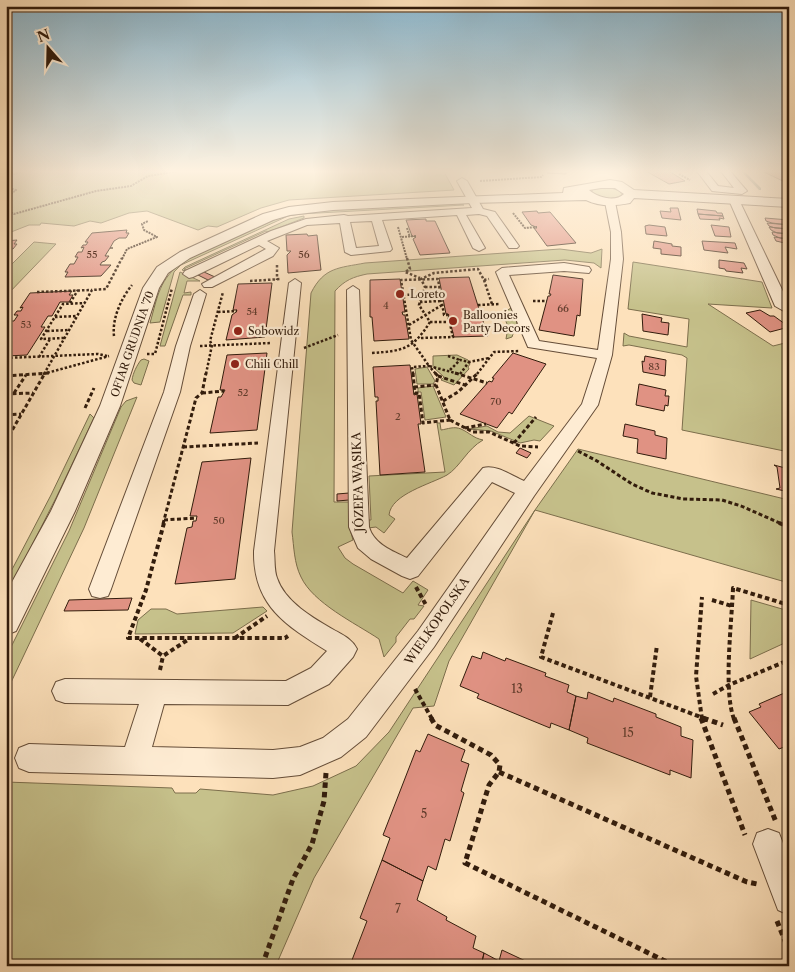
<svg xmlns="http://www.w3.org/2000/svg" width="795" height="972" font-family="'Libre Caslon Text',serif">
<rect width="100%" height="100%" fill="#fde1bb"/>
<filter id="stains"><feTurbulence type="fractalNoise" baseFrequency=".004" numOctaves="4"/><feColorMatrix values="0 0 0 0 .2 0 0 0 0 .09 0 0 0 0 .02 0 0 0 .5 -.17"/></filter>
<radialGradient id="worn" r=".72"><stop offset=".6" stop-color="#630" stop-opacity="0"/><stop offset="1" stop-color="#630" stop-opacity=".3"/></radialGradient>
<path fill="#c6c18b" stroke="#7c6e4c" d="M6 170H443L454 190 289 200 261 208 217 227 208 226 198 230 147 211 129 213 101 223 90 221 74 226 41 223 40 225H29L6 234Z
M595 188H611L620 191 622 195C612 201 601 198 592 193V190Z
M453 203 464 205 300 214 288 216 181 265 174 272 160 322 150 323C158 295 159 280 183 261L283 216 313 211Z
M304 216V218L268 232 266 231 184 269 191 273 182 270 185 267 289 219Z
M34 242 56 244 6 296V270Z
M560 249 591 253 602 249 601 268 594 263 565 260 367 274C353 277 345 280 335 291L334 502H350V529L353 540 338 547 345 558 353 564 403 593 413 581 428 590 418 605 424 606 414 619H410L396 637V642L384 657 379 639C355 623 313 603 301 577 294 563 294 547 292 532L311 293C324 267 339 268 365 263Z
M633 262 762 282 772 308 708 304 773 346 789 342V452L682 430 687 358 682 355 629 345 623 346 624 333 629 336 687 347 689 319 628 309Z
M180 272 200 281H187L184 293 191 292V295H183L165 346H160Z
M511 308 517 322 512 337 506 339 508 327 503 313Z
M457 355 468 360 470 364 468 367 469 369 454 385 441 380 444 377 433 367V356Z
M144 359 149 361 141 385 134 383 132 380C133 373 137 365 141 360Z
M427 367 435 381 433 384H417L415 369Z
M433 386 446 417 425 420 421 392H418V388Z
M137 397 84 528 6 693V657L69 531 121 407 126 401Z
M90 414 94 418 56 498 6 596V581L51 495Z
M529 416 554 426 540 441 534 440 520 443 491 431 469 429 487 426 498 432 510 433Z
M437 423H440L441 430C448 429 454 426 461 429 470 433 473 438 483 440 467 449 460 467 447 475 431 484 391 494 389 515L395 519 384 533 376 527 368 528V520H371L369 476 445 472Z
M578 449 789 500V583L535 510 449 661 434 706 413 708 314 878 277 963 280 966H6V782L172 788 175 793H196L200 789 273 795 313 786 356 766 389 732 535 510Z
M751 600 789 611V641L750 659Z
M263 607 267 611 233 633 135 634 138 620 151 609H166L177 614Z"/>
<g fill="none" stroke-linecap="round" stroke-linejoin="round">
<path fill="#757d6b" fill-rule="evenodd" d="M740 170H743L761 188V190H759Z"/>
</g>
<path fill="#e09283" stroke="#321c0c" d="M547 170H566V174L547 173Z
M644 170H667L685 181 669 184Z
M771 170H784L789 172V184L764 172Z
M670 208H678L681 220 662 218 660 211 671 212Z
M697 209 716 211 717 213H722L723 216 698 214Z
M537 211 538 213 550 212 576 243 547 246 534 228H537L536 227 531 225 522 212Z
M698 214 723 216 724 219 719 218 720 220 700 219Z
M765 218 789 220V225L772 223 766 221Z
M426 219V221H435L450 253 420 255 413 239 416 237 412 236 406 220Z
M767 223 789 225V229L775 228 769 226Z
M649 225 665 227 667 236 646 234 645 226Z
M711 225 729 227 731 237 715 236Z
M769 227 789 229V234L777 233 771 230Z
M127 230 126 233H129L126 238H119L114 241 110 248H113H110L105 256H109L105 261 102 262 100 265H111L101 276 65 277 68 272H65L70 264H74L78 257H75L78 252H82L84 247 81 248 83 245H86L88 242H85L92 233Z
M772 232 789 234V239L780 238 773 235Z
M307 234 308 236 317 235 321 270 288 273 287 255 291 251H287L286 235Z
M774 237 789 239V244L776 241Z
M17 240 14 244H17L13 249H6V241Z
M654 241 672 244V246L681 247V256L661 254V249L653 248Z
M702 241 735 243 737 249 725 247 728 253 704 250Z
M719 260 744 263 747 269 741 268 743 273 726 271 725 269 719 268Z
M204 272 215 277 208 280 198 275Z
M553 275 583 279 580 316 577 315 574 336 539 330 548 296H550L551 294H549Z
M469 277 479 309H477L478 312H480L488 336 454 337 448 314H446L439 278Z
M400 279 405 312H402L403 315H405L409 339 374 341 372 317H370V280Z
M272 283 265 337 226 340 232 315 236 312 237 310H233L238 284Z
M72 291 69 295H73L69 302H60L52 316H48L41 327H45L27 355 6 356V331L8 329H6V326L10 321H14L18 315H14L17 311H21L23 307 20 308 30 293Z
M760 310 770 316H774L789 327 770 332 746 313Z
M642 314 662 318 661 322 669 323 668 335 643 331Z
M267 353 257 430 210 433 218 397H221L225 390H220L227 355Z
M513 353 546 364 512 414 509 412 497 428 460 414 489 381 492 382 494 378H492Z
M645 356 666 360 665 376 643 372 642 361 644 362Z
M410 365 414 395 417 394 421 424H418L425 472 380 475 376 401H378V397H375L373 367Z
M639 384 666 390 665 396H669L668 406 665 405 664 411 636 405Z
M625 424 655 431V435L667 438 666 459 637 453 638 439 623 436Z
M520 448 531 453 527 458 516 453Z
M251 458 235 579 175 584 187 528 192 527 193 521H196L197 516H190L202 462Z
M774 465 789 469V492L776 489 780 488 777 467Z
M349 493V500L337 501V494Z
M132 598 128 610 64 611 69 600Z
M483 652 505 661 506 658 546 673 545 676 569 685 567 692 576 696 569 730 551 723 550 728 477 698 479 694 460 686 472 656 481 659Z
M789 691V745L779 749 749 712 761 707 759 704Z
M588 692 613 702 614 698 656 714V717L681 727V736L693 740 691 778 670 770V775L587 743 588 738 569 730 576 696 587 699Z
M428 734 465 750 461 761 469 764 461 791 464 793 450 841 445 839 436 870 428 866 423 881 382 860 390 838 383 835 416 750 420 752Z
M382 860 423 881 417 900 447 917 446 920 476 936 473 948 484 953 481 966H362L352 960 367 921 360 918Z
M502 950 534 965 535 961 544 966H481L484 953 499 961Z"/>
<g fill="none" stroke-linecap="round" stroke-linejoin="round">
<g stroke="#654d38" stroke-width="2">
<path id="minor" d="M696 170H705L718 186 734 188 720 170H729L747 191 742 194 712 191Z
M462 178 467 181 483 209 495 212 519 246 517 248H509L487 216 479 214 466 215 485 248 479 251 473 248 457 215 382 220 392 249 390 251 351 255 345 252 340 223 307 225 267 241 279 248 273 256 212 287H204L202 284 266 249 259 245 193 277 189 278 183 274 185 271 271 231 306 219 344 215 348 216 472 208 457 181ZM372 221 379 246 356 248 350 222Z
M734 197 739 200 789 304V314L775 306 729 200Z
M610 199 615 202 621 232 623 259 612 355 598 405 534 496 434 647 366 737 341 757 300 775 273 778 29 772 19 768 15 758 19 748 29 744 125 747 139 704 65 703 56 700 52 691 56 682 65 679 286 681 311 668 327 651C285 625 253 605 254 551L289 283 295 279 301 283 274 551C275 560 274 570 277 578 285 602 313 618 334 630 343 635 352 639 357 649L353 657 329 684 288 705 164 704 152 747 273 750 300 747 323 738 348 719 418 631 515 493 492 482 418 576 410 579 402 576 371 559 358 548 349 527 347 290 353 286 359 290 369 527C374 544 392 551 407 558L483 468C496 464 512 476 524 481L582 404 597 358 528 347 496 272 502 268 564 263 589 267 591 270 589 273 564 271 509 275 539 341 598 350 611 259V232L605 202Z
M200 290 206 294 190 346 180 392 111 589 108 596 100 598 92 596 89 589 164 392 176 346 194 294Z
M768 829 779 833 789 859V915L778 910 753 844 757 833Z"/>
</g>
<g stroke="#654d38" stroke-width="2">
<path id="tertiary" d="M610 180 622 182 634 190 789 199V207L634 198 630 203C615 206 600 207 586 200L472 203 333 210 290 215 273 220 190 258 168 273 159 288 120 406 75 511 16 631 6 635V593L51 511 100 406 143 288 157 267 180 252 263 214 289 207 333 202 563 193 564 188ZM601 188H615L624 194C615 203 597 197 589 190Z"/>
</g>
<path stroke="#321c0c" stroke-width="2" stroke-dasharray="2 1" stroke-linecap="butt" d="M679 174 690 180
M6 180 12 175 26 170
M480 181 541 177 543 175
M6 187 16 190 6 198
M6 209 14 214 96 191 131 186 148 176 185 170
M513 213 525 228 537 227
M398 227 407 259
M407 228 410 237
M402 237 416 236
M122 259 127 249 157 237 144 230 142 224 148 221"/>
<path stroke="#321c0c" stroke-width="2.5" stroke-dasharray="2.5 2" stroke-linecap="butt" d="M407 258 410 269 405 272 420 278
M277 265V280
M484 280 492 304
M250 281 281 279
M425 287H440
M37 292 92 290
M403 295 422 294
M533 301H547
M420 302 441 301
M70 303 78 290
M478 305 500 304
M218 312 237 311
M55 317 77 316
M430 322H449
M409 325 442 305
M47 331 70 330
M114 336C112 318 121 299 132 285
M64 338 41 339 63 304 85 303
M421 338 453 337 448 315H444L438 279 401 280 411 340 429 366 459 374
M200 346 271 343
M304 348 338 335
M372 353C403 351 413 349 430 322L419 305 425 287 421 279 434 273 478 269 484 280 489 279
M147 354H155L172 288
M448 356 460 360
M39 357 50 339
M6 358 98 354 107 356
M450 370 460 360 469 362 489 358
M43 374 109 356
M44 374 92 290 106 289 122 258
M206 374 212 345 210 341 223 292
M413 374 412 367 429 366 436 374
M460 374 469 362
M477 374 494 352 519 351"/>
<path stroke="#321c0c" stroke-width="3" stroke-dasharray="4 2.5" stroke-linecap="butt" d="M413 373 415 393H419L423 423 450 420
M435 373 438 376 436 385 450 420
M455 373 487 383
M6 376 49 373
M438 376 465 385
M414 387 436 385
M14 393 26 375
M202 393 224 391
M6 394 33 393
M443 401 458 392 478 373
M85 408 94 388
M6 415 21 414
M450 420 473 432H489L520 446 538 447
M465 428 486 424
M6 441 45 373
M514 443 536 417
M183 447 258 443
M578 451 597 461 632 484 652 493 683 499 722 500 741 506 782 524
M164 520 196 518
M163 524 196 398 202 393 206 373"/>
<path stroke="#321c0c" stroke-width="4" stroke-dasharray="4.5 3" stroke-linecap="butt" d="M164 523 146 590 128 638H285L288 636
M779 523 789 527
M416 587 426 605
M712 600 732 606
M553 613 541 657 706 719
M235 638 267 616
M140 639 163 656 189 639
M160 670 163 656
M415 689 432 719
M713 694 729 685 789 660
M650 697 657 645
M702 719 696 676 702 597
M734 719C723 691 732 620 733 588L789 605"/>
<path stroke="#321c0c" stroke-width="5" stroke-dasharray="5.5 4" stroke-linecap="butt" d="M431 718 435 725 491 755 500 765 499 772 489 785 465 863 675 966
M701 718 745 835
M703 718 723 725
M734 718 776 822
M499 772 747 882 757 884
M777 921 789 951
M262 966 293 879 312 844 324 801 326 773"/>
<use href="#minor" fill="#feecd3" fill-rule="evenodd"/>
<use href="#tertiary" fill="#feecd3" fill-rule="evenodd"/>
</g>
<linearGradient id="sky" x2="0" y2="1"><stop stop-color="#8bb8d0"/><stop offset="0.56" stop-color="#fef2e0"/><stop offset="1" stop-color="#fef2e0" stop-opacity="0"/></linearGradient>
<rect width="795" height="306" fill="url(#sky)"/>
<g fill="#8f2418" stroke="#feecd3" stroke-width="2">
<circle cx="400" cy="294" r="5"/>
<circle cx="453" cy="321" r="5"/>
<circle cx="238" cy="331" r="5"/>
<circle cx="235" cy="364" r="5"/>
</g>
<g text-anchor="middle" stroke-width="4.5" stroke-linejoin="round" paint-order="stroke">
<g font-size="10" fill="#5e3a2a">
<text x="92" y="258">55</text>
<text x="304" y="258">56</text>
<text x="386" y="309">4</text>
<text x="563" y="312">66</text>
<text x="252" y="315">54</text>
<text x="26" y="328">53</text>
<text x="654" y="370">83</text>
<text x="243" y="396">52</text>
<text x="496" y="405">70</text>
<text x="398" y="420">2</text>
<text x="219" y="524">50</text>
</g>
<g font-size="11" fill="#321c0c" stroke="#feecd3" text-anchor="start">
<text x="410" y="298">Loreto</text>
<text x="463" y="319">Balloonies<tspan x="463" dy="13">Party Decors</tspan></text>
<text x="248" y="335">Sobowidz</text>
<text x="245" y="368">Chili Chill</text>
</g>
<g font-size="11" fill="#321c0c" stroke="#feecd3">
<text transform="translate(132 344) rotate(-71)" y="4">OFIAR GRUDNIA '70</text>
</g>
<g font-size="12" fill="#321c0c" stroke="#feecd3">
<text transform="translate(358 482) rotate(-92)" y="4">JÓZEFA WĄSIKA</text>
<text transform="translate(437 621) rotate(-55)" y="4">WIELKOPOLSKA</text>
</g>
<g font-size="12" fill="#5e3a2a">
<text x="517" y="693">13</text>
<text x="628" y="737">15</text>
<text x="424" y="818">5</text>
<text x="398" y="913">7</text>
</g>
</g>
<rect width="795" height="972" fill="none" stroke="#fde1bb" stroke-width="25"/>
<rect x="8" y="8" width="780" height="957" fill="none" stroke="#321c0c" stroke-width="2.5"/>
<rect x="12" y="12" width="770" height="947" fill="none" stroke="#321c0c"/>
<g transform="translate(48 48) rotate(340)" stroke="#feecd3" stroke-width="4" paint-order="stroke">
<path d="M0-4L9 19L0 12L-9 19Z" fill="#321c0c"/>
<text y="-8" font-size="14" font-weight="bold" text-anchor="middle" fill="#321c0c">N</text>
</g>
<rect width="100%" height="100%" filter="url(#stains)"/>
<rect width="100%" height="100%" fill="url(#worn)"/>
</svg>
